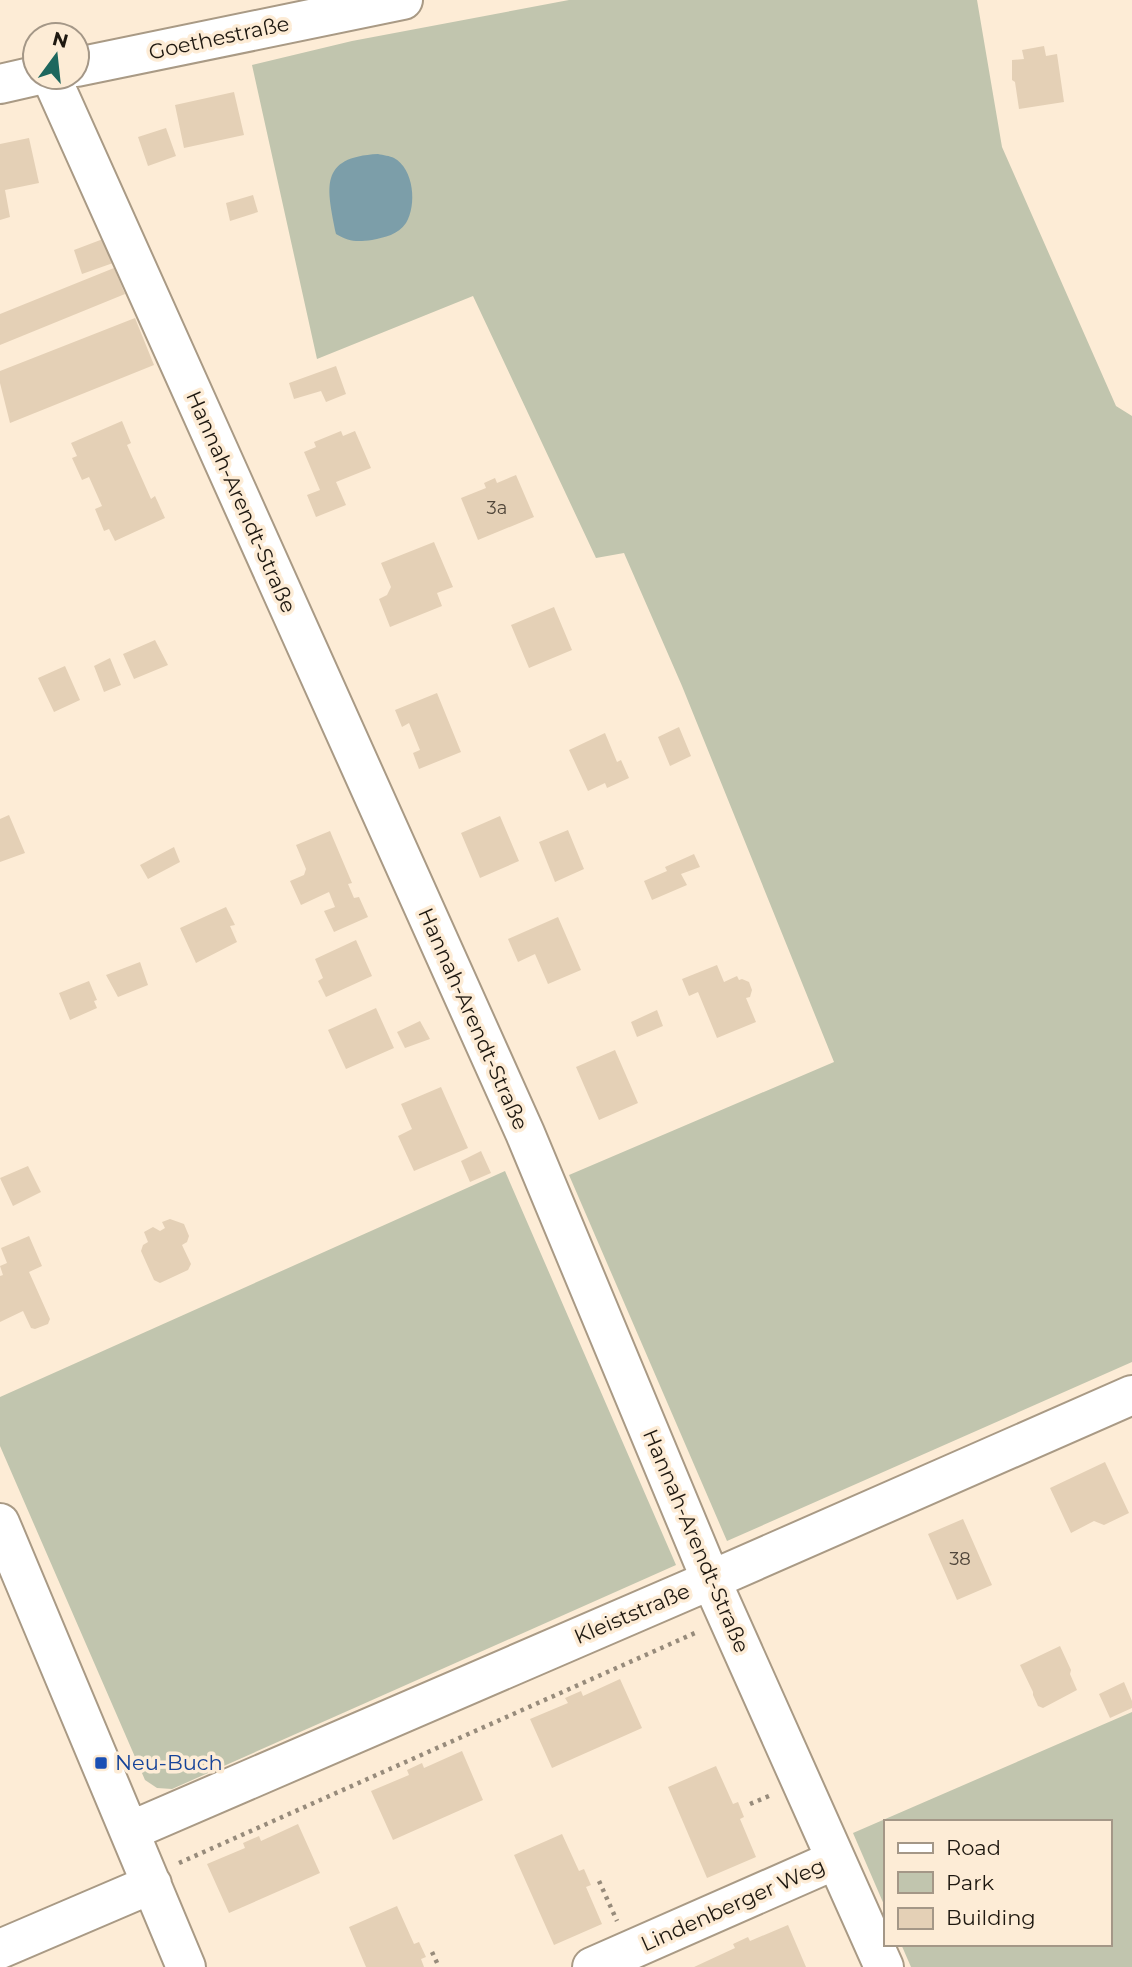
<svg xmlns="http://www.w3.org/2000/svg" width="1132" height="1967" font-family="Montserrat,sans-serif">
<rect width="100%" height="100%" fill="#fdecd6"/>
<path fill="#c1c5ae" d="M569 0H977L1002 147 1116 406 1132 416V1362L727 1541 569 1175 834 1062 682 686 624 553 596 558 473 296 317 359 252 65 352 41Z
M505 1171 676 1565 172 1789 157 1788 145 1780 0 1446V1397Z
M1132 1712V1967H911L901 1944H1109V1822H885V1907L853 1833Z"/>
<path fill="#7c9ea9" d="M378 154C383 155 390 156 394 158 414 169 417 205 406 223 398 235 385 237 372 240 357 242 349 242 336 234 327 188 318 157 378 154Z"/>
<path fill="#e4d0b6" d="M1044 46 1046 56 1057 54 1064 102 1019 109 1015 82 1012 80V60L1024 59 1022 50Z
M234 92 244 135 184 148 175 105Z
M166 128 176 156 148 166 138 137Z
M29 138 39 183 5 190 10 217 0 220V144Z
M253 195 258 212 230 221 226 203Z
M103 239 113 263 82 274 74 250Z
M114 268 125 294 0 345V314Z
M135 318 154 365 10 423 0 383V371Z
M336 366 346 394 326 402 321 391 294 399 289 383Z
M122 421 131 443 127 445 151 499 155 496 165 518 115 541 109 529 104 531 95 509 102 506 89 477 82 480 72 458 77 456 71 443Z
M341 431 343 436 355 431 371 468 336 482 346 505 316 517 307 495 320 490 304 452 316 447 314 442Z
M516 475 534 517 478 540 461 498 486 488 484 483 495 478 497 483Z
M434 542 453 587 437 593 442 606 390 627 379 599 387 595 391 587 381 563Z
M554 607 572 650 529 668 511 625Z
M155 640 168 665 134 679 123 654Z
M110 658 121 685 104 692 94 666Z
M65 666 80 700 54 712 38 678Z
M437 693 461 752 419 769 413 753 420 750 409 723 402 727 395 710Z
M679 727 691 756 670 766 658 737Z
M605 733 617 762 621 760 629 778 607 788 605 783 588 791 569 750Z
M9 815 25 853 0 862V819Z
M500 816 519 861 480 878 461 833Z
M568 830 584 869 555 882 539 842Z
M330 831 352 883 348 884 354 898 359 897 368 917 334 932 324 911 335 907 329 892 301 905 290 881 304 875 306 869 296 845Z
M174 847 180 862 148 879 140 865Z
M694 854 700 867 681 874 687 885 652 900 644 881 667 871 665 867Z
M226 907 235 925 230 926 237 942 196 963 180 928Z
M558 917 581 970 548 984 535 954 518 962 508 939Z
M356 940 372 976 326 997 318 981 323 978 315 959Z
M140 962 148 985 118 997 106 975Z
M717 965 724 982 737 976 739 980 742 979 749 982 752 990 750 997 746 998 756 1022 717 1038 698 992 689 996 682 979Z
M89 981 97 1000 94 1001 97 1008 70 1020 59 993Z
M376 1008 394 1048 346 1069 328 1030Z
M657 1010 663 1026 637 1037 631 1022Z
M420 1021 430 1039 405 1048 397 1032Z
M615 1050 638 1103 599 1120 576 1067Z
M441 1087 468 1148 414 1171 398 1136 412 1129 401 1104Z
M481 1151 491 1173 470 1182 461 1161Z
M28 1166 41 1192 13 1206 0 1178Z
M170 1219 184 1224 189 1236 187 1242 182 1245 191 1264 188 1270 160 1283 154 1280 141 1251 143 1245 148 1242 144 1232 153 1227 160 1231 165 1228 162 1222Z
M29 1236 42 1266 29 1272 50 1319 48 1324 35 1329 31 1328 23 1311 0 1322V1276L3 1275 0 1266 7 1263 1 1248Z
M1105 1462 1129 1513 1104 1525 1094 1521 1071 1533 1050 1488Z
M963 1519 992 1585 957 1600 928 1534Z
M1060 1646 1071 1670 1070 1674 1077 1690 1043 1708 1038 1706 1033 1695V1692L1020 1665Z
M620 1679 642 1728 552 1768 530 1719 568 1703 565 1698 581 1691 583 1696Z
M1124 1682 1132 1701V1708L1110 1718 1099 1694Z
M462 1751 483 1800 393 1840 371 1791 409 1775 407 1770 422 1763 424 1768Z
M716 1766 733 1804 738 1802 744 1817 740 1819 756 1857 707 1878 668 1787Z
M298 1824 320 1873 229 1913 207 1864 245 1848 243 1843 259 1836 261 1841Z
M562 1834 579 1871 584 1869 591 1885 586 1887 602 1924 554 1945 514 1855Z
M397 1906 414 1944 419 1942 426 1957 421 1959 424 1967H366L349 1927Z
M788 1925 806 1967H694L735 1948 733 1944 748 1937 750 1941Z"/>
<g fill="none" stroke-linecap="round" stroke-linejoin="round">
<g stroke="#a99a85" stroke-width="42">
<path id="minor" d="M77 67 403 0
M51 77 525 1133 711 1580 884 1967
M0 84 35 76
M0 1523 186 1967
M130 1831 711 1580 1132 1395
M0 1949 152 1884
M592 1967 835 1860"/>
</g>
<path stroke="#978b7b" stroke-width="4.5" stroke-dasharray="3.5 5" stroke-linecap="butt" d="M750 1804 769 1796
M179 1863 695 1633
M599 1881 617 1921
M432 1952 439 1967"/>
<use href="#minor" stroke="#fff" stroke-width="38"/>
</g>
<rect fill="#1a4fb4" stroke="#fdecd6" stroke-width="2.5" x="94" y="1756" width="14" height="14" rx="3.5"/>
<g text-anchor="middle" stroke-width="7" stroke-linejoin="round" paint-order="stroke">
<g font-size="18" fill="#50463a">
<text x="497" y="514">3a</text>
<text x="960" y="1565">38</text>
</g>
<g font-size="21" fill="#1e1810" stroke="#fdecd6">
<text transform="translate(219 38) rotate(-12)" y="7">Goethestraße</text>
<text transform="translate(241 502) rotate(66)" y="7">Hannah-Arendt-Straße</text>
<text transform="translate(473 1019) rotate(66)" y="7">Hannah-Arendt-Straße</text>
<text transform="translate(696 1541) rotate(67)" y="7">Hannah-Arendt-Straße</text>
<text transform="translate(632 1614) rotate(-23)" y="7">Kleiststraße</text>
<text transform="translate(733 1905) rotate(-24)" y="7">Lindenberger Weg</text>
</g>
<g font-size="21" fill="#164399" stroke="#fdecd6" text-anchor="start">
<text x="115" y="1770">Neu-Buch</text>
</g>
</g>
<rect x="884" y="1820" width="228" height="126" fill="#fdecd6" stroke="#a49787" stroke-width="2"/>
<rect x="898" y="1843" width="35" height="10" fill="#ffffff" stroke="#a49787" stroke-width="2"/>
<text x="946" y="1855" font-size="21" fill="#1e1810">Road</text>
<rect x="898" y="1872" width="35" height="21" fill="#c1c5ae" stroke="#a49787" stroke-width="2"/>
<text x="946" y="1890" font-size="21" fill="#1e1810">Park</text>
<rect x="898" y="1908" width="35" height="21" fill="#e4d0b6" stroke="#a49787" stroke-width="2"/>
<text x="946" y="1925" font-size="21" fill="#1e1810">Building</text>
<g transform="translate(56 56) rotate(15)"><circle r="33" fill="#fdecd6" stroke="#a49787" stroke-width="2"/>
<path d="M0-5L12 26L0 18L-12 26Z" fill="#1e675e"/>
<text y="-10" font-size="19" font-weight="bold" text-anchor="middle" fill="#1e1810">N</text>
</g>
</svg>
